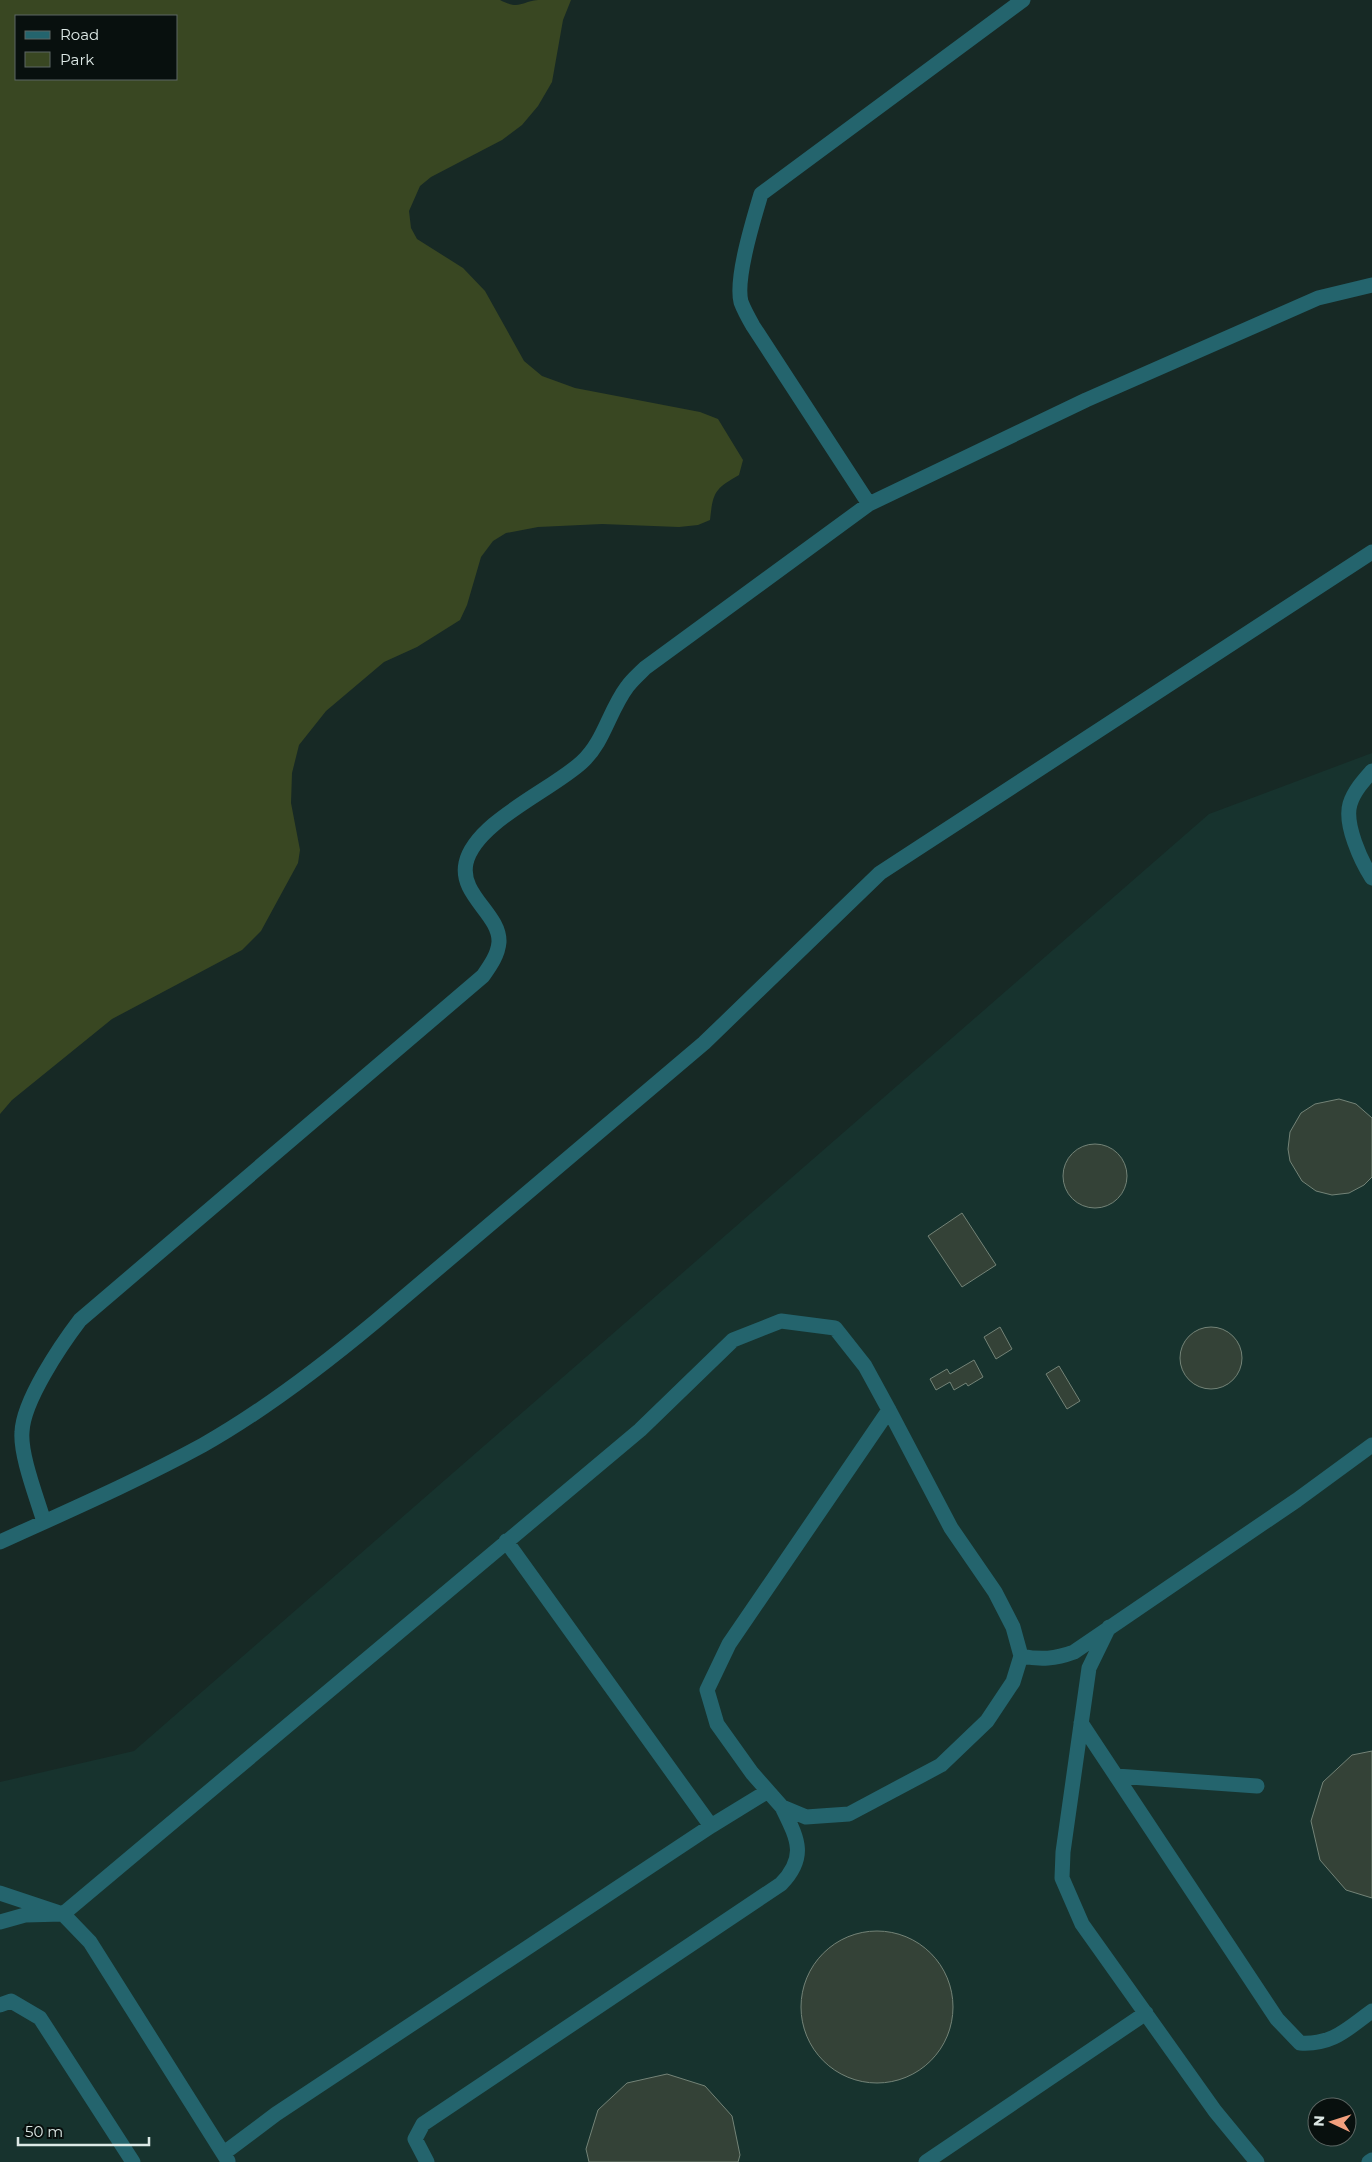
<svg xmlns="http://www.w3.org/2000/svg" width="1372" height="2162" font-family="Montserrat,sans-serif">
<rect width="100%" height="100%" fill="#172925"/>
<path fill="#17332e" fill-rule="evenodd" d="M1372 753V2162H0V1782L134 1751 1209 814ZM1317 2107H1347V2137H1317Z"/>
<path fill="#394722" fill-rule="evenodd" d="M0 0H500C520 10 520 2 538 0 549 0 560 0 571 0L563 20 552 82 538 106 522 125 502 140 431 177 420 186 409 211 411 228 417 239 463 268 485 291 524 361 542 376 575 388 700 412 718 419 743 460 739 475C714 489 713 493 710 520L698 525 679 527 602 524 538 527 506 533 493 541 481 557 467 605 460 620 417 647 384 662 326 711 299 745 292 773 291 803 300 850 298 863 261 931 242 950 112 1019 12 1100 0 1114ZM16 16H176V79H16Z"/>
<path fill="#344237" stroke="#738377" d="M1339 1099 1356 1104 1372 1118V1177L1364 1185 1349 1193 1332 1195 1316 1191 1302 1181 1290 1161 1288 1149 1290 1132 1301 1113 1315 1104Z
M1063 1176a32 32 0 1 1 64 0a32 32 0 1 1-64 0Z
M962 1213 996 1265 962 1287 928 1236Z
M1180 1358a31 31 0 1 1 62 0a31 31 0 1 1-62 0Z
M1000 1327 1012 1349 996 1359 984 1337Z
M974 1360 983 1377 968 1386 966 1383 954 1390 950 1382 936 1390 930 1379 947 1369 950 1374Z
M1059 1366 1080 1401 1067 1409 1046 1374Z
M1372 1751V1898L1346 1890 1320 1860 1311 1821 1323 1782 1352 1755Z
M801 2007a76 76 0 1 1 152 0a76 76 0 1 1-152 0Z
M667 2074 705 2086 732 2116 740 2155 738 2162H589L586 2149 598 2110 627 2083Z"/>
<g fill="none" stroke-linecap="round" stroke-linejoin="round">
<path stroke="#24646d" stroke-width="15" d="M869 504 753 326C749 319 744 310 741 302 735 278 754 218 761 194L1023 0
M1372 771C1364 780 1354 791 1350 804 1344 824 1361 861 1372 878
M44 1522C37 1498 20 1455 22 1432 23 1401 61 1345 80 1320L483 976C490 966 498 955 499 942 500 914 459 895 466 863 475 822 552 790 582 762 604 742 609 711 627 687 632 680 639 674 645 668L869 504 1086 400 1318 298 1372 285
M506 1541 711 1826
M0 1542C68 1511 137 1481 203 1445 265 1410 322 1366 376 1321L704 1043 880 873 1372 552
M1109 1627 1089 1668 1063 1852 1062 1878 1082 1924 1215 2111 1257 2162
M1021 1656C1041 1660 1055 1659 1074 1652L1297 1500 1372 1445
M1081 1723 1277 2019 1300 2043C1333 2045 1347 2029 1372 2011
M1116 1776 1257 1786
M0 1893 63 1914 640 1430 733 1340 781 1321 835 1328 865 1366 889 1410 951 1528 995 1592 1013 1627 1021 1656 1013 1682 987 1721 941 1765 849 1814 806 1817 782 1807 752 1773 717 1724 707 1690 729 1644 889 1410
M0 1922 25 1915 63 1914 90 1942 228 2161
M0 2005 11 2001 40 2018 133 2162
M224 2153 276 2114 711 1826 768 1791
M427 2162 415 2139 423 2124 781 1884C808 1856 797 1838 782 1807
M926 2162 1146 2013
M1369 2162 1372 2160"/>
</g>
<rect x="15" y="15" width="162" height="65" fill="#08100e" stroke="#5d6764"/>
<rect x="25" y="31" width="25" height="8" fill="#24646d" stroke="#5d6764"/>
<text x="60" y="40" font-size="15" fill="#dde9e6">Road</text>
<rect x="25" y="52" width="25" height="15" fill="#394722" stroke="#5d6764"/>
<text x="60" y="65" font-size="15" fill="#dde9e6">Park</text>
<g transform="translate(1332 2122) rotate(274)"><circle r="24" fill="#08100e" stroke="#5d6764"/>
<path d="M0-4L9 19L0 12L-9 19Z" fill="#f2a07e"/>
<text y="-8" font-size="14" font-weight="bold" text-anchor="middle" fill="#dde9e6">N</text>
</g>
<path d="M18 2137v8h131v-8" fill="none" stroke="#dde9e6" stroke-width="2.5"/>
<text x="25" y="2137" font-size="15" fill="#dde9e6" stroke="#08100e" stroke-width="4" paint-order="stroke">50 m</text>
</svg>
